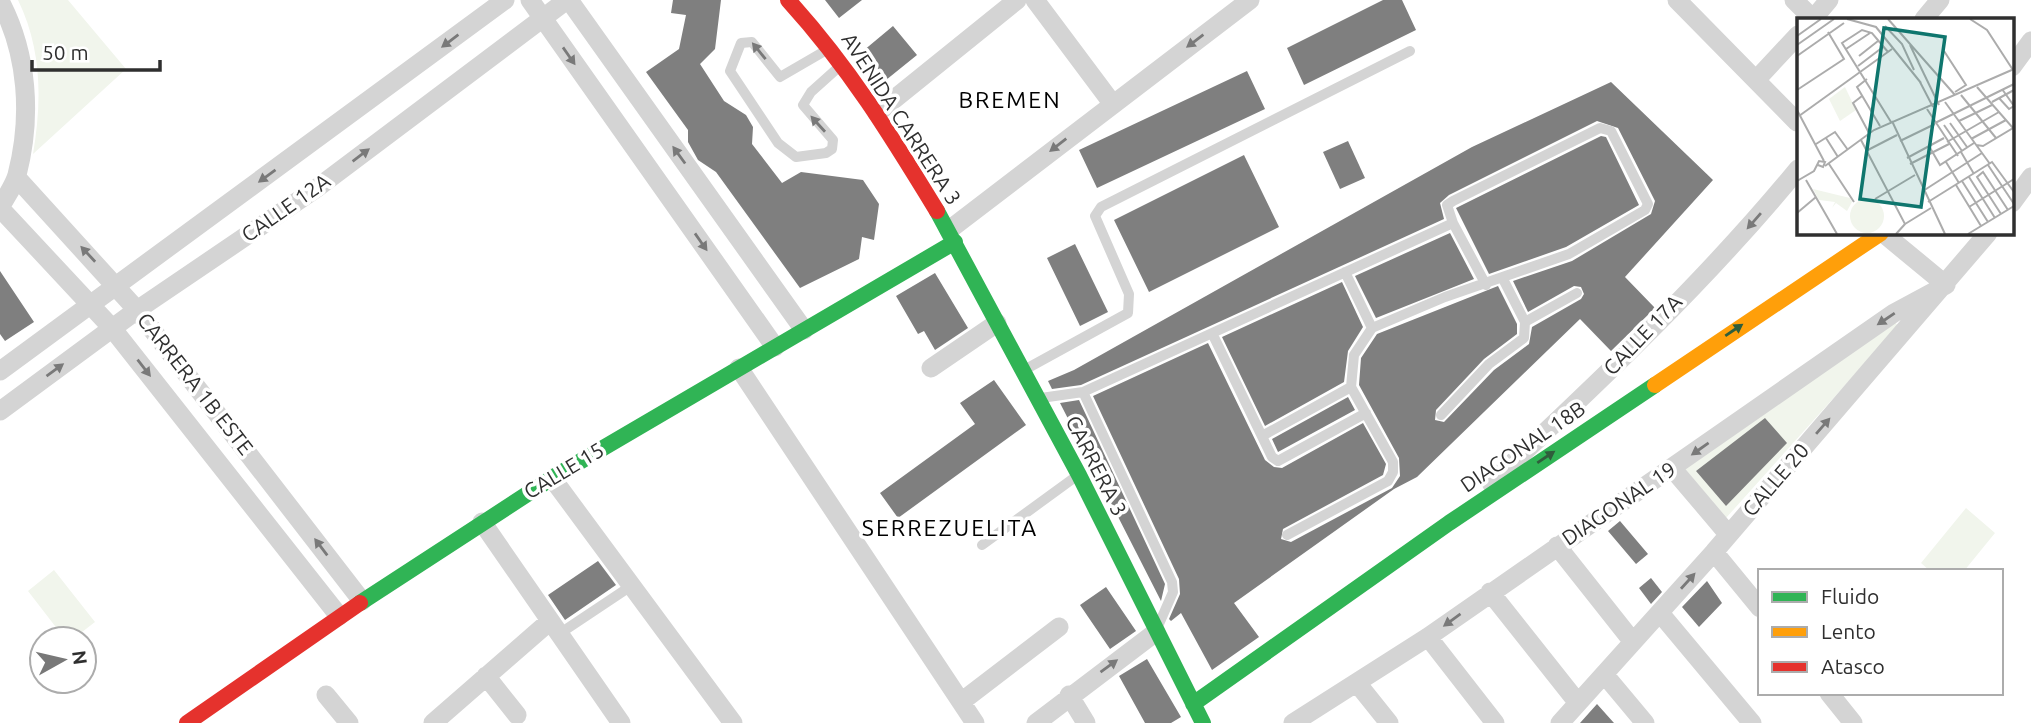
<svg xmlns="http://www.w3.org/2000/svg" width="2031" height="723" font-family="Ubuntu,sans-serif">
<rect width="100%" height="100%" fill="#fff"/>
<path fill="#f1f5ec" d="M18 0H68L126 69 33 154C42 101 42 49 18 0Z
M1895 322 1898 326 1726 518 1685 469Z
M1966 508 1995 533 1964 571H1930L1921 563Z
M54 570 95 622 73 639H65L28 591Z"/>
<path fill="#7f7f7f" d="M673 0H721L715 49 700 64 724 101 746 115 753 127 752 144 782 183 801 172 863 180 879 204 874 240 862 237 859 259 800 288 716 172 698 160 688 142V130L646 72 679 49 686 15 671 13Z
M825 0H862L839 18Z
M1383 0H1402L1416 30 1304 85 1287 48Z
M893 26 917 55 886 80 863 51Z
M1247 71 1265 109 1097 188 1079 150Z
M1611 82 1713 180 1625 277 1655 308 1611 351 1580 319 1417 477 1394 489 1234 603 1259 637 1212 670 1181 613 1171 621 1169 619 1180 594 1179 579 1093 396 1208 343 1265 460 1274 467 1282 468 1363 423 1386 464 1383 475 1283 529 1281 539 1291 542 1392 488 1400 476 1399 458 1359 385 1361 358 1377 334 1498 286 1517 324V334L1484 359 1436 410 1435 420 1444 422 1494 370 1529 344 1532 327 1581 299 1584 294 1581 287 1574 286 1528 312 1513 281 1572 261 1651 214 1655 201 1618 128 1597 121 1449 195 1440 203 1444 219 1081 385 1052 389 1048 381 1074 370 1472 147Z
M1601 136 1606 137 1639 205 1566 247 1489 274 1456 208Z
M1348 141 1365 178 1340 189 1323 152Z
M1244 155 1279 227 1149 292 1114 220Z
M1450 233 1474 279 1376 318 1355 276Z
M1075 244 1108 312 1080 326 1047 258Z
M0 271 34 322 5 341 0 334Z
M935 273 968 328 935 350 924 331 918 334 896 296Z
M1342 282 1363 327 1348 351 1344 382 1265 426 1222 337Z
M994 380 1026 425 898 518 880 493 975 424 960 403Z
M1348 397 1355 410 1278 452 1272 439Z
M1079 400 1165 584 1161 601 1060 403Z
M1765 418 1787 443 1726 506 1696 471Z
M1620 521 1648 554 1636 564 1608 531Z
M598 561 616 585 565 620 548 595Z
M1651 578 1662 592 1651 604 1639 588Z
M1707 581 1722 603 1699 627 1682 607Z
M1106 587 1136 631 1110 649 1080 605Z
M1147 659 1181 717 1171 723H1145L1119 676Z
M1597 704 1614 723H1580Z"/>
<g fill="none" stroke-linecap="round" stroke-linejoin="round">
<path stroke="#d4d4d4" stroke-width="10" d="M830 48 780 77 752 42 741 43 730 71 778 143 796 157 826 153 832 149 833 140 803 105 811 92 840 66
M1453 223 1486 285
M1525 322 1577 293
M1212 333 1272 457 1278 461 1366 413
M1026 369 1128 313 1129 294 1095 216 1101 207 1410 51
M1351 387 1354 355 1372 328
M1083 392 1172 582 1173 592 1159 624
M1041 398 1083 392 1453 223 1447 205 1453 201 1600 128 1611 131 1648 204 1645 210 1569 254 1445 297 1372 328 1345 272
M1441 415 1489 364 1524 338 1525 322 1503 279
M1262 436 1351 387 1393 462V472L1388 481 1287 535
M982 545 1078 475
M559 634 631 586"/>
<path stroke="#d4d4d4" stroke-width="19" d="M530 0 775 347
M569 0 804 330
M1035 0 1112 103
M1677 0 1797 122
M1794 0 1813 19
M0 1C28 54 32 117 17 175 14 186 5 198 0 208L112 328 339 616
M1813 19 1829 0
M1924 19 1940 0
M2012 67 2031 41
M1756 80 1798 35
M877 113 1017 0
M17 178 137 310 362 601
M2012 203 2031 177
M949 230 1250 0
M1883 233 1946 285
M739 368 975 723
M931 368 997 323
M0 371 505 0
M0 411 137 310 317 188 567 0
M1672 468 1728 534
M552 478 733 723
M1491 483C1597 384 1706 281 1798 169
M482 522 621 723
M1557 546 1633 642
M1714 552 1760 608
M1490 592 1578 703
M1660 613 1752 723
M1428 637 1495 723
M1604 674 1645 723
M486 676 517 715
M1357 683 1389 723
M1829 693 1853 723
M326 695 349 723
M1069 695 1086 723
M961 702 1059 627
M433 723 550 621
M1036 723 1156 632
M1293 723 1428 637 1894 313 1946 285
M1560 723 1714 552 1988 233"/>
<path stroke="#30b455" stroke-width="16" d="M937 211 1079 475 1203 723
M360 603 552 478 955 242
M1193 704 1449 523 1655 385"/>
<path stroke="#ff9f0a" stroke-width="16" d="M1655 385 1881 233"/>
<path stroke="#e5322d" stroke-width="16" d="M788 0C849 67 890 134 937 211
M187 723 360 603"/>
</g>
<defs><path id="oneway-solid" d="M-6-.8H1V-3.2L6.5 0L1 3.2V.8H-6Z" transform="scale(1.75)"/></defs>
<g fill="#797979">
<use href="#oneway-solid" transform="translate(450 41) rotate(143)"/>
<use href="#oneway-solid" transform="translate(1195 41) rotate(143)"/>
<use href="#oneway-solid" transform="translate(759 51) rotate(-129)"/>
<use href="#oneway-solid" transform="translate(569 56) rotate(55)"/>
<use href="#oneway-solid" transform="translate(818 124) rotate(-132)"/>
<use href="#oneway-solid" transform="translate(1058 145) rotate(142)"/>
<use href="#oneway-solid" transform="translate(361 155) rotate(-37)"/>
<use href="#oneway-solid" transform="translate(679 155) rotate(-126)"/>
<use href="#oneway-solid" transform="translate(267 176) rotate(144)"/>
<use href="#oneway-solid" transform="translate(1754 221) rotate(131)"/>
<use href="#oneway-solid" transform="translate(701 242) rotate(55)"/>
<use href="#oneway-solid" transform="translate(88 254) rotate(-133)"/>
<use href="#oneway-solid" transform="translate(1886 319) rotate(146)"/>
<use href="#oneway-solid" transform="translate(144 368) rotate(52)"/>
<use href="#oneway-solid" transform="translate(55 370) rotate(-36)"/>
<use href="#oneway-solid" transform="translate(1823 426) rotate(-49)"/>
<use href="#oneway-solid" transform="translate(1700 449) rotate(145)"/>
<use href="#oneway-solid" transform="translate(321 547) rotate(-127)"/>
<use href="#oneway-solid" transform="translate(1688 581) rotate(-48)"/>
<use href="#oneway-solid" transform="translate(1452 620) rotate(144)"/>
<use href="#oneway-solid" transform="translate(1109 666) rotate(-36)"/>
</g>
<g fill="#2f5e3c">
<use href="#oneway-solid" transform="translate(1734 330) rotate(-34)"/>
<use href="#oneway-solid" transform="translate(1546 457) rotate(-34)"/>
</g>
<g text-anchor="middle" stroke-width="7" stroke-linejoin="round" paint-order="stroke">
<g font-size="21" fill="#2f2f2f" stroke="#fff">
<text transform="translate(901 119) rotate(57)" y="7">AVENIDA CARRERA 3</text>
<text transform="translate(286 208) rotate(-35)" y="7">CALLE 12A</text>
<text transform="translate(1643 335) rotate(-46)" y="7">CALLE 17A</text>
<text transform="translate(195 384) rotate(52)" y="7">CARRERA 1B ESTE</text>
<text transform="translate(1523 447) rotate(-34)" y="7">DIAGONAL 18B</text>
<text transform="translate(1096 466) rotate(63)" y="7">CARRERA 3</text>
<text transform="translate(564 471) rotate(-31)" y="7">CALLE 15</text>
<text transform="translate(1776 480) rotate(-49)" y="7">CALLE 20</text>
<text transform="translate(1619 504) rotate(-34)" y="7">DIAGONAL 19</text>
</g>
<g font-size="23" letter-spacing="2" fill="#000" stroke="#fff">
<text x="1010" y="108">BREMEN</text>
<text x="950" y="536">SERREZUELITA</text>
</g>
</g>
<g transform="translate(1797 18)">
<rect width="217" height="217" fill="#fff"/>
<path d="M48 69 59 92 43 103 32 81ZM16 171 53 180 55 184 50 193 39 185 35 190 38 184 22 182ZM53 198a17 17 0 1 1 34 0a17 17 0 1 1-34 0Z" fill="#f1f5ec"/>
<path fill="none" stroke="#acacac" stroke-width="2" d="M50 1 79 9 124 65M91 1 158 77M173 1 190 12 216 52M88 8 105 26 117 52M0 18 24 1M0 27 37 1M113 27 142 87M49 31 73 15M147 33 169 67 158 74M91 34 75 15 65 12 45 25 94 104M0 38 47 5M62 38 81 23M61 48 86 29M70 61 60 69 83 108M123 64 136 89M0 72 47 41 31 14M164 77 199 120M65 78 56 85 72 115M202 80 212 91 217 88 205 71M148 84 193 146M195 84 217 72M130 91 161 138M0 92 27 143M2 98 95 31M95 103 148 216M162 103 195 87M138 105 217 66M153 105 170 129M147 107 165 133M29 120 41 139M174 121 209 102M64 122 108 206 99 216M103 123 138 106M150 124 202 94M19 126 38 114 51 132M179 127 186 128 216 110 180 69M132 128 143 147 177 125M69 133 100 117M164 134 177 156M110 140 147 120M149 144 162 165M32 146 57 184M113 146 152 126M191 147 217 186M28 148 77 112 217 51M172 159 198 200M9 162 40 216M0 163 17 153 22 143 28 144 26 149 21 147M165 163 191 204M159 167 184 208M126 173 185 135M78 181 118 157M131 184 195 144 217 174M172 189 217 161M0 195 19 179M204 196 180 159 186 154 211 192M108 206 134 190M171 216 217 188"/>
<path fill="#0f766e" fill-opacity="0.15" stroke="#0f766e" stroke-width="3.5" d="M87 10 148 19 124 189 63 181Z"/>
<rect width="217" height="217" fill="none" stroke="#2f2f2f" stroke-width="3.5"/>
</g>
<rect x="1758" y="569" width="245" height="126" fill="#ffffff" stroke="#acacac" stroke-width="2"/>
<rect x="1772" y="592" width="35" height="10" fill="#30b455" stroke="#acacac" stroke-width="2"/>
<text x="1821" y="604" font-size="21" fill="#2f2f2f">Fluido</text>
<rect x="1772" y="627" width="35" height="10" fill="#ff9f0a" stroke="#acacac" stroke-width="2"/>
<text x="1821" y="639" font-size="21" fill="#2f2f2f">Lento</text>
<rect x="1772" y="662" width="35" height="10" fill="#e5322d" stroke="#acacac" stroke-width="2"/>
<text x="1821" y="674" font-size="21" fill="#2f2f2f">Atasco</text>
<g transform="translate(63 660) rotate(82)"><circle r="33" fill="#ffffff" stroke="#acacac" stroke-width="2"/>
<path d="M0-5L12 26L0 18L-12 26Z" fill="#787878"/>
<text y="-10" font-size="19" font-weight="bold" text-anchor="middle" fill="#2f2f2f">N</text>
</g>
<path d="M32 60v10h128v-10" fill="none" stroke="#2f2f2f" stroke-width="3.5"/>
<text x="42" y="60" font-size="21" fill="#2f2f2f" stroke="#ffffff" stroke-width="5" paint-order="stroke">50 m</text>
</svg>
